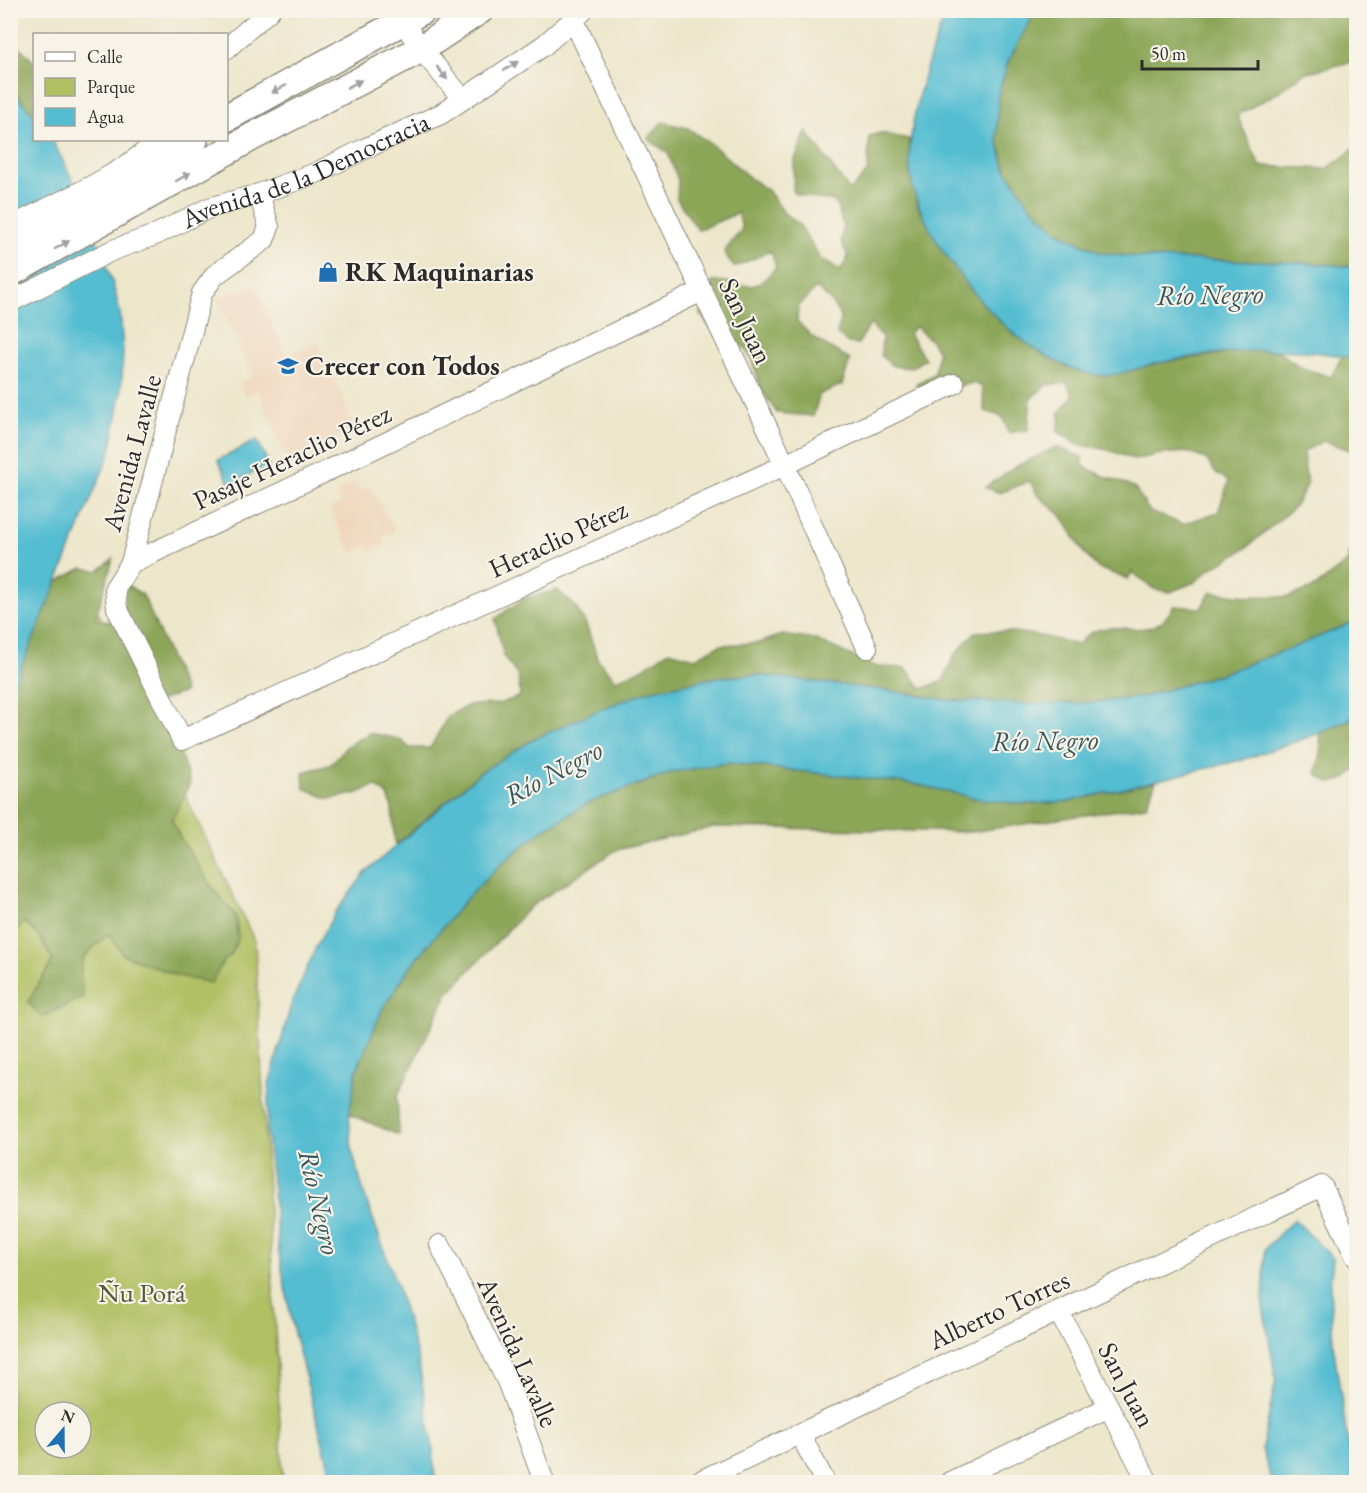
<svg xmlns="http://www.w3.org/2000/svg" width="1367" height="1493" font-family="'EB Garamond',serif">
<rect width="100%" height="100%" fill="#f7f3e8"/>
<filter id="ink" filterUnits="userSpaceOnUse"><feTurbulence type="fractalNoise" baseFrequency=".0167" numOctaves="2"/><feDisplacementMap in="SourceGraphic" scale="12" xChannelSelector="R" yChannelSelector="G"/><feConvolveMatrix kernelMatrix="1 2 1 2 8 2 1 2 1" color-interpolation-filters="sRGB"/></filter>
<filter id="wash" filterUnits="userSpaceOnUse"><feTurbulence type="fractalNoise" baseFrequency=".008" numOctaves="4" result="noise"/><feDisplacementMap in="SourceGraphic" scale="24" xChannelSelector="R" yChannelSelector="G"/><feGaussianBlur stdDeviation="1.35" result="paint"/><feColorMatrix in="noise" values="0 0 0 0 0 0 0 0 0 0 0 0 0 0 0 0 0 1.4 0 .05"/><feComposite in="paint" operator="in"/></filter>
<g filter="url(#wash)">
<rect width="100%" height="100%" fill="#ece6ca"/>
<path fill="#f0d6bc" d="M255 283 286 355 318 342 356 429 287 459 258 391 245 396 239 383 252 377 218 299Z
M356 481 361 491 371 486 395 531 382 538 386 544 370 553 366 545 352 553 329 510 341 503 336 492Z"/>
<path fill="#b0c063" stroke="#6e7647" stroke-width="1.5" fill-rule="evenodd" d="M82 578 255 942 283 1482H11V711ZM45 1412H81V1448H45Z"/>
<path fill="#8ca659" stroke="#5c6842" stroke-width="1.5" d="M1035 11H1356V61L1304 73 1277 93 1237 115 1260 166 1327 169 1356 147V267L1293 262 1144 258 1101 253 1060 233 1030 206 1005 168 997 137 998 95 1008 62Z
M10 37 34 62V115L11 88Z
M662 122 688 128 716 148 751 179 768 190 784 213 799 224 821 260 841 270 848 257 841 241 843 224 835 201 817 199 793 193 794 162 806 131 850 191 868 171 869 136 880 133 909 139 910 172 918 207 941 247 1001 323 1125 372 1158 363 1251 350 1278 351 1302 368 1331 377 1342 356 1356 359V452L1323 441 1303 452 1307 485 1294 507 1245 549 1211 568 1195 582 1170 592 1154 589 1132 572 1128 579 1098 568 1084 553 1061 515 1038 496 1030 481 1000 493 985 487 1017 466 1056 447 1082 457 1084 467 1106 477 1134 487 1150 512 1183 524 1218 512 1229 481 1216 473 1206 459 1186 452 1160 454 1135 460 1109 450 1077 444 1057 431 1060 421V411L1073 396 1067 383 1047 385 1031 398 1028 430 1008 433 1003 417 985 411 982 387 974 383 928 392 915 385 935 373 938 353 932 342 915 326 909 334 925 359 911 368 893 366 881 356 882 336 870 324 858 344 848 343 837 334 841 317 830 300 816 288 798 307 797 321 811 336 850 360 842 385 820 394 813 416 777 413 762 391 751 358 744 347 718 336 699 314 712 282C744 278 750 301 776 267L771 251 734 267 724 252 742 229 738 213 698 230 677 199 678 180 668 153 648 139Z
M1356 534V621L1297 646 1218 675 1142 697 1089 703 1030 704 946 700 891 691 758 675 719 677 649 691 601 709 534 739 481 772 395 845 392 808 388 795 375 786 355 794 329 799 304 788 303 772 330 765 347 746 369 733 399 739 410 748H430L448 716 469 705 499 704 520 696 518 676 504 657 495 619 523 599 557 590 575 606 586 624 598 660 616 680 642 669 669 651 695 658 720 645 758 643 783 635 816 640 877 667 906 668 922 689 943 681 954 656 975 632C1011 629 1043 635 1078 645 1102 613 1134 638 1158 624 1165 621 1170 612 1174 606L1201 608 1211 592 1247 596 1288 597 1315 587 1347 562Z
M113 559 95 619 111 622 124 604 127 585 143 595 185 692 154 703 175 737 190 783 172 820 179 836 212 887 236 916 238 939 231 955 223 962 211 983 178 976 123 955 109 934C79 959 78 959 83 997L42 1017 28 1002 53 960 39 937 25 922 11 935V689L57 582 82 568 98 571Z
M1356 716V770L1342 780 1330 783 1316 774 1321 753 1320 733Z
M728 763 915 784 979 799 1025 804 1067 802 1156 781 1146 806 970 832 714 827 616 850 531 906 447 994 397 1097 399 1135 349 1114 357 1069 383 1008 412 964 467 898 505 860 543 830 588 803 672 772Z"/>
<path fill="#55bdd2" stroke="#40747e" stroke-width="1.5" d="M947 11H1035L1008 62 998 95 997 137 1005 168 1030 206 1060 233 1101 253 1144 258 1293 262 1356 267V359C1294 344 1220 350 1158 363 1138 367 1116 378 1096 375 1064 371 1024 344 1001 322 967 290 912 217 910 169 907 121 929 55 947 11Z
M10 88 34 115V140H52L78 190 112 281 120 312 123 351 121 394 110 453 30 647 11 689 10 412C14 389 17 360 10 338Z
M257 440 269 465 230 484 218 460Z
M1356 621V716L1320 733 1245 759 1067 802 1025 804 979 799 915 784 728 763 672 772 588 803 543 830 505 860 467 898 412 964 383 1008 357 1069 349 1114 352 1151 365 1197 397 1286 418 1359 433 1449 435 1482H333L293 1329 279 1253 267 1132 269 1085 291 1005 317 945 335 913 366 872 481 772 534 739 601 709 649 691 719 677 758 675 891 691 946 700 1030 704 1089 703 1142 697 1218 675 1297 646Z
M1294 1219 1333 1258 1330 1287 1333 1344 1354 1482H1272L1262 1449 1276 1379 1263 1306 1265 1249Z"/>
</g>
<g filter="url(#ink)">
<g fill="none" stroke-linecap="round" stroke-linejoin="round">
<g stroke="#8c887a" stroke-width="22">
<g id="minor">
<path d="M397 12 421 49 462 98"/>
<path d="M573 19 785 465 867 648"/>
<path d="M226 49 270 10"/>
<path d="M259 194 269 227 264 240 215 275 202 293 131 563 115 588 117 608 182 740 785 465 954 384"/>
<path d="M10 227C56 203 122 176 158 140"/>
<path id="s1" d="M10 302 113 250 155 235 209 208 259 194 316 173 362 150 441 114 543 46 582 12"/>
<path d="M131 563 327 471 702 291"/>
<path d="M440 1245 508 1383 544 1482"/>
<path d="M1059 1312 1148 1482"/>
<path d="M800 1434 825 1482"/>
<path d="M698 1482 1322 1186 1356 1257"/>
<path d="M950 1482 1107 1408"/>
</g>
</g>
<g stroke="#8c887a" stroke-width="30">
<path id="highway" d="M226 118 423 10
M10 246 119 188 194 140
M10 273 252 137 421 49 480 10"/>
</g>
<use href="#minor" stroke="#fff" stroke-width="20"/>
<use href="#highway" stroke="#fff" stroke-width="27"/>
</g>
<defs><path id="oneway-solid" d="M-6-.8H1V-3.2L6.5 0L1 3.2V.8H-6Z" transform="scale(1.5)"/></defs>
<g fill="#a0a0a0">
<use href="#oneway-solid" transform="translate(511 66) rotate(-33)"/>
<use href="#oneway-solid" transform="translate(442 73) rotate(51)"/>
<use href="#oneway-solid" transform="translate(354 84) rotate(-27)"/>
<use href="#oneway-solid" transform="translate(279 89) rotate(152)"/>
<use href="#oneway-solid" transform="translate(183 177) rotate(-30)"/>
<use href="#oneway-solid" transform="translate(62 245) rotate(-29)"/>
</g>
</g>
<defs>
<g id="shop-bare" transform="scale(1.62)"><path d="M-5-2.5h2.3a2.7 3.5 0 0 1 5.4 0H5L5.5 6h-11ZM-1.5-2.5h3a1.5 2.3 0 0 0-3 0Z" fill="#1f6fb2" stroke="#f7f3e8" stroke-width="2.5" paint-order="stroke"/></g>
<g id="school-bare" transform="scale(1.62)"><path d="M0-5L7-2L0 1L-7-2ZM-4 1L0 2.5L4 1V4Q0 6-4 4Z" fill="#1f6fb2" stroke="#f7f3e8" stroke-width="2.5" paint-order="stroke"/></g>
</defs>
<g fill-rule="evenodd">
<use href="#shop-bare" x="328" y="272"/>
<use href="#school-bare" x="288" y="366"/>
</g>
<g text-anchor="middle" stroke-width="4.5" stroke-linejoin="round" paint-order="stroke">
<g font-size="27" fill="#2b2b2b" stroke="#f7f3e8">
<text dy="9" stroke="none"><textPath href="#s1" startOffset="324">Avenida de la Democracia</textPath></text>
<text transform="translate(746 321) rotate(65)" y="9">San Juan</text>
<text transform="translate(132 453) rotate(-75)" y="9">Avenida Lavalle</text>
<text transform="translate(292 457) rotate(-25)" y="9">Pasaje Heraclio Pérez</text>
<text transform="translate(558 539) rotate(-25)" y="9">Heraclio Pérez</text>
<text transform="translate(999 1310) rotate(-25)" y="9">Alberto Torres</text>
<text transform="translate(518 1352) rotate(66)" y="9">Avenida Lavalle</text>
<text transform="translate(1127 1385) rotate(62)" y="9">San Juan</text>
</g>
<g font-size="27" font-weight="bold" fill="#2b2b2b" stroke="#f7f3e8" text-anchor="start">
<text x="345" y="281">RK Maquinarias</text>
<text x="305" y="375">Crecer con Todos</text>
</g>
<g font-size="27" fill="#53583c" stroke="#f7f3e8">
<text x="142" y="1302">Ñu Porá</text>
</g>
<g font-size="28" font-style="italic" fill="#38575d" stroke="#f7f3e8">
<text transform="translate(1210 294) rotate(-1)" y="10">Río Negro</text>
<text transform="translate(1045 740) rotate(-1)" y="10">Río Negro</text>
<text transform="translate(553 772) rotate(-28)" y="10">Río Negro</text>
<text transform="translate(320 1202) rotate(77)" y="10">Río Negro</text>
</g>
</g>
<rect width="1367" height="1493" fill="none" stroke="#f7f3e8" stroke-width="36"/>
<rect x="33" y="33" width="195" height="108" fill="#f7f3e8" stroke="#a5a39c" stroke-width="1.5"/>
<rect x="45" y="52" width="30" height="9" fill="#ffffff" stroke="#a5a39c" stroke-width="1.5"/>
<text x="87" y="63" font-size="18" fill="#2b2b2b">Calle</text>
<rect x="45" y="78" width="30" height="18" fill="#b0c063" stroke="#a5a39c" stroke-width="1.5"/>
<text x="87" y="93" font-size="18" fill="#2b2b2b">Parque</text>
<rect x="45" y="108" width="30" height="18" fill="#55bdd2" stroke="#a5a39c" stroke-width="1.5"/>
<text x="87" y="123" font-size="18" fill="#2b2b2b">Agua</text>
<g transform="translate(63 1430) rotate(20)"><circle r="28" fill="#f7f3e8" stroke="#a5a39c" stroke-width="1.5"/>
<path d="M0-4.5L10 22L0 15L-10 22Z" fill="#1f6fb2"/>
<text y="-9" font-size="16" font-weight="bold" text-anchor="middle" fill="#2b2b2b">N</text>
</g>
<path d="M1142 60v9h116v-9" fill="none" stroke="#2b2b2b" stroke-width="3"/>
<text x="1151" y="60" font-size="18" fill="#2b2b2b" stroke="#f7f3e8" stroke-width="4.5" paint-order="stroke">50 m</text>
</svg>
